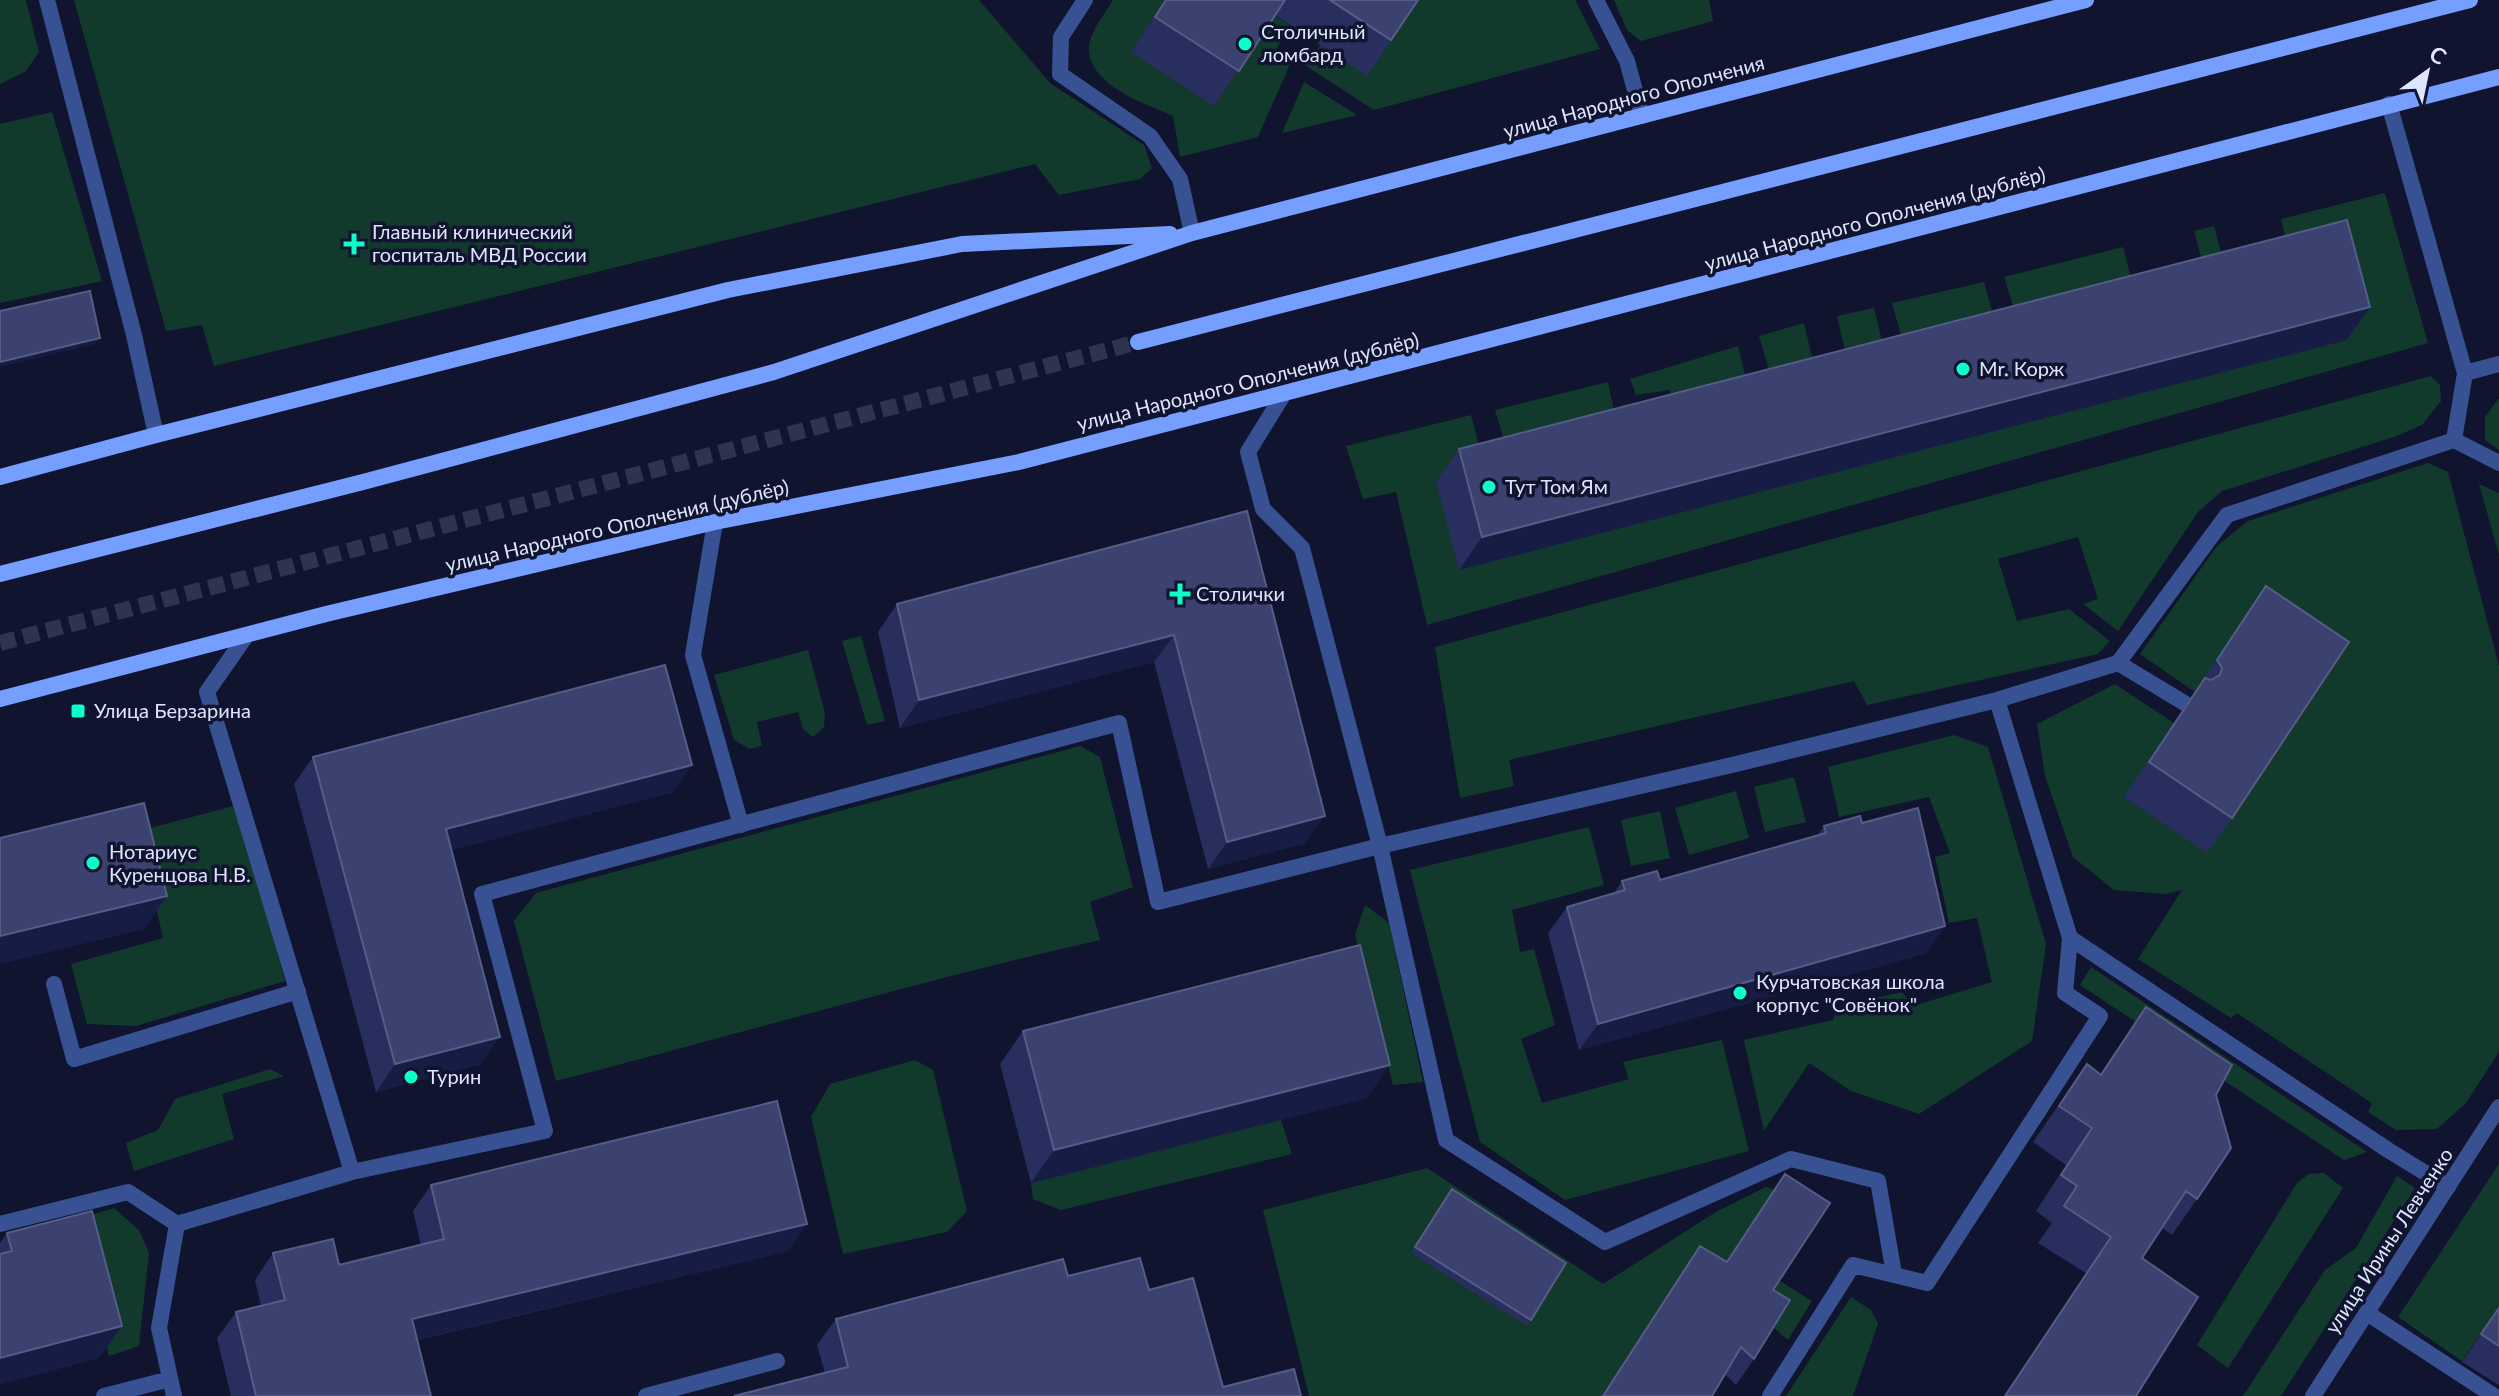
<svg xmlns="http://www.w3.org/2000/svg" width="2499" height="1396" font-family="Lato,sans-serif">
<rect width="100%" height="100%" fill="#10142f"/>
<path fill="#123a2c" d="M0 0H26L39 52 26 71 0 84Z
M74 0H979L1050 83 1144 145 1152 168 1140 179 1059 195 1035 164 214 366 202 325 166 331Z
M1113 0H1165L1274 15 1291 26 1275 51 1291 62 1258 137 1180 157 1173 116C1145 103 1094 88 1089 52 1087 35 1105 14 1113 0Z
M1416 0H1575L1600 49 1374 110 1306 66 1320 45Z
M1614 0H1709L1713 21 1641 41 1627 30Z
M1304 82 1357 115 1282 133Z
M52 112 102 281 0 303V124Z
M2385 193 2428 343 1427 625 1396 492 1363 499 1346 446 1471 415 1485 469 1460 569 2347 340 2291 261 2281 219Z
M2214 226 2228 278 2208 282 2194 231Z
M2123 247 2137 301 2021 331 2004 277Z
M1984 282 1999 336 1908 360 1892 303Z
M1874 308 1888 365 1851 375 1837 316Z
M1804 323 1818 383 1776 394 1759 336Z
M1738 346 1751 400 1678 420 1670 390 1636 395 1630 379Z
M2431 376 2440 385 2441 401 2422 425 2394 437 2222 491 2198 512 2118 631 2083 604 2098 599 2078 537 1998 559 2017 621 2069 609 2110 641 2098 654 1867 705 1854 681 1509 760 1514 786 1460 798 1435 647Z
M1608 382 1619 435 1511 462 1495 410Z
M2499 398V450L2485 440V417Z
M2428 463 2448 472 2499 666V1052L2466 1103 2437 1129 2396 1130 2368 1112 2372 1103 2237 1013 2231 1018 2138 959 2182 890 2166 894 2114 890 2073 857 2045 776 2037 724 2115 684 2174 723 2208 853 2195 692 2140 654 2217 546 2248 521Z
M2479 484 2499 493V555Z
M861 636 885 721 867 725 842 641Z
M808 650 825 713 824 727 813 737 803 729 798 712 757 722 762 746 750 749 734 740 714 675Z
M1954 735 1988 747 2046 944 2032 1041 1919 1114 1851 1091 1809 1063 1764 1131 1744 1040 1833 1020 1837 1007 1902 992 1913 1006 1992 982 1977 918 1949 923 1935 857 1950 853 1929 797 1839 817 1828 767Z
M1080 746 1100 757 1133 887 1090 902 1100 940C917 981 737 1035 556 1081L514 921 536 893Z
M1794 777 1806 822 1765 832 1754 787Z
M1736 791 1749 838 1689 855 1675 808Z
M237 805 285 981 136 1026 87 1024 71 964 163 938 139 831Z
M1660 811 1670 858 1631 866 1621 820Z
M1589 827 1604 885 1512 910 1520 952 1534 949 1555 1025 1521 1039 1542 1103 1629 1079 1623 1062 1722 1040 1749 1151 1565 1200 1480 1142 1410 870Z
M1365 905 1389 923 1423 1082 1393 1085 1355 935Z
M2091 967 2367 1152 2344 1160 2080 985Z
M915 1060 933 1070 967 1211 947 1232 843 1254 811 1117 830 1084Z
M270 1069 284 1076 222 1094 234 1139 134 1171 126 1143 158 1130 175 1099Z
M1281 1120 1292 1154 1061 1210 1033 1199 1031 1183Z
M2499 1164V1308L2462 1361 2398 1317Z
M1427 1168 1603 1284 1716 1212 1766 1187 1787 1194 1762 1270 1812 1301 1788 1340 1772 1326 1602 1396H1309L1263 1210Z
M2324 1173 2343 1188 2228 1368 2197 1345 2297 1183 2309 1174Z
M2397 1176 2415 1188 2281 1396H2243L2325 1270 2356 1248Z
M114 1208 139 1230 149 1253 139 1346 109 1356 78 1219Z
M1851 1297 1871 1310 1878 1324 1853 1396H1786Z"/>
<g fill="none" stroke-linecap="round" stroke-linejoin="round">
<path stroke="#2f334e" stroke-width="16" stroke-dasharray="16 8" stroke-linecap="butt" d="M0 643 1138 342"/>
<path stroke="#375192" stroke-width="16" d="M47 0 134 335 156 435
M1085 0 1061 37 1060 74 1150 136 1180 179 1192 233
M1596 0 1627 61 1642 116
M2389 104 2465 373
M1283 395 1248 452 1263 509 1302 548 1380 846 1732 765 1997 700 2118 663 2227 515 2454 440 2465 373 2499 364
M2454 440 2499 463
M715 522 693 655 741 825
M246 636 207 692 352 1172 545 1131 482 894 1119 723 1158 902 1380 846 1446 1140 1605 1242 1791 1159 1878 1181 1894 1274
M2118 663 2186 704
M1997 700 2070 938 2388 1150 2448 1187
M54 984 74 1059 298 991
M0 1224 128 1192 177 1224
M2367 1313 2494 1396
M104 1396 170 1379
M174 1396 159 1328 177 1224 352 1172
M646 1396 777 1361
M1770 1396 1853 1265 1927 1283 2100 1016 2065 993 2070 938"/>
<path stroke="#375192" stroke-width="16" d="M2313 1396 2499 1107"/>
<path stroke="#759eff" stroke-width="16" d="M1138 342 2470 0
M0 477 156 435 728 290 962 244 1170 234
M0 574 363 482 774 372 1192 233 2086 0
M0 699 326 614 715 522 1019 462 2499 77"/>
</g>
<path fill="#282f5e" d="M1165 0H1418L1367 76 1275 15 1214 106 1131 52Z
M2370 307 2347 340 1459 570 1436 482 1459 449Z
M1247 511 1305 843 1208 869 1154 662 900 728 878 632 897 604Z
M2266 586 2232 818 2207 853 2124 797Z
M313 757 692 765 673 792 451 850 481 1064 376 1092 294 784Z
M1862 823 1927 953 1579 1050 1548 933 1567 907 1614 893 1622 881 1660 880 1817 836 1824 826Z
M2146 1007 2216 1095 2197 1199 2172 1235 2162 1228 2142 1258 2136 1396H2004L2086 1273 2038 1243 2052 1223 2036 1211 2066 1165 2033 1142 2087 1064 2100 1074Z
M1023 1031 1367 1098 1031 1183 1000 1064Z
M1785 1174 1773 1290 1754 1359 1736 1385 1725 1374 1712 1396H1602L1700 1246 1726 1262Z
M431 1185 788 1251 417 1340 431 1396H231L217 1338 236 1312 261 1306 255 1280 273 1253 339 1265 421 1245 413 1211Z
M1452 1189 1531 1320 1527 1326 1411 1253Z
M7 1233 122 1326 99 1358 0 1384V1243Z
M1068 1276 1149 1290 1223 1387 825 1373 817 1345 836 1319Z
M2499 1308V1385L2462 1362Z"/>
<path fill="#161c44" d="M2370 307 2347 340 1459 570 1482 537Z
M100 338 95 344 0 367V362Z
M1174 635 1154 662 900 728 919 700Z
M692 765 673 792 427 857 446 829Z
M1325 816 1305 843 1208 869 1227 842Z
M167 896 144 929 0 964V936Z
M1945 926 1927 953 1579 1050 1598 1024Z
M500 1037 481 1064 376 1092 395 1064Z
M1390 1065 1367 1098 1031 1183 1054 1150Z
M807 1224 788 1251 394 1345 412 1319Z
M122 1326 99 1358 0 1384V1358Z"/>
<path fill="#3b426f" stroke="#555c86" stroke-width="2" d="M1166 0H1285L1239 71 1155 17Z
M1330 0H1418L1391 40Z
M2347 220 2370 307 1482 537 1459 449Z
M90 291 100 338 0 362V311Z
M1247 511 1325 816 1227 842 1174 635 919 700 897 604Z
M2266 586 2349 642 2232 818 2149 762 2205 678 2211 680 2220 675 2222 668 2217 660Z
M665 665 692 765 446 829 500 1037 395 1064 313 757Z
M144 803 167 896 0 936V838Z
M1918 808 1945 926 1598 1024 1567 907 1625 890 1622 881 1657 871 1660 880 1826 833 1824 826 1860 816 1862 823Z
M1360 945 1390 1065 1054 1150 1023 1031Z
M2146 1007 2232 1065 2216 1095 2231 1148 2197 1199 2186 1191 2142 1258 2198 1297 2136 1396H2005L2111 1237 2064 1206 2077 1186 2061 1175 2092 1128 2059 1106 2087 1064 2101 1075Z
M777 1101 807 1224 412 1319 431 1396H256L236 1312 285 1300 273 1253 333 1239 339 1265 444 1239 431 1185Z
M1785 1174 1830 1203 1773 1290 1790 1300 1754 1359 1741 1347 1712 1396H1603L1700 1246 1727 1262Z
M1452 1189 1566 1263 1531 1320 1415 1247Z
M92 1211 122 1326 0 1358V1254L12 1251 7 1233Z
M1140 1258 1149 1290 1193 1278 1223 1387 1294 1369 1301 1396H734L848 1367 836 1319 1063 1259 1068 1276Z
M2499 1308V1346L2481 1334Z"/>
<g fill="#0affca" stroke="#10142f" stroke-width="3">
<circle cx="1245" cy="44" r="8"/>
<path d="M350 232h8v8h8v8h-8v8h-8v-8h-8v-8h8z"/>
<circle cx="1963" cy="369" r="8"/>
<circle cx="1489" cy="487" r="8"/>
<path d="M1176 582h8v8h8v8h-8v8h-8v-8h-8v-8h8z"/>
<rect x="70" y="703" width="16" height="16" rx="4"/>
<circle cx="93" cy="863" r="8"/>
<circle cx="1740" cy="993" r="8"/>
<circle cx="411" cy="1077" r="8"/>
</g>
<g text-anchor="middle" stroke-width="7" stroke-linejoin="round" paint-order="stroke">
<g font-size="20" fill="#dee5ff" stroke="#10142f" text-anchor="start">
<text x="1261" y="39">Столичный<tspan x="1261" dy="23">ломбард</tspan></text>
<text x="372" y="239">Главный клинический<tspan x="372" dy="23">госпиталь МВД России</tspan></text>
<text x="1979" y="376">Mr. Корж</text>
<text x="1505" y="494">Тут Том Ям</text>
<text x="1196" y="601">Столички</text>
<text x="94" y="718">Улица Берзарина</text>
<text x="109" y="859">Нотариус<tspan x="109" dy="23">Куренцова Н.В.</tspan></text>
<text x="1756" y="989">Курчатовская школа<tspan x="1756" dy="23">корпус "Совёнок"</tspan></text>
<text x="427" y="1084">Турин</text>
</g>
<g font-size="20" fill="#dee5ff" stroke="#10142f">
<text transform="translate(1634 97) rotate(-15)" y="7">улица Народного Ополчения</text>
<text transform="translate(1875 219) rotate(-15)" y="7">улица Народного Ополчения (дублёр)</text>
<text transform="translate(1248 382) rotate(-14)" y="7">улица Народного Ополчения (дублёр)</text>
<text transform="translate(617 526) rotate(-13)" y="7">улица Народного Ополчения (дублёр)</text>
<text transform="translate(2389 1241) rotate(-57)" y="7">улица Ирины Левченко</text>
</g>
</g>
<g transform="translate(2427 72) rotate(33)" stroke="#10142f" stroke-width="6" paint-order="stroke">
<path d="M0-6L14 30L0 20L-14 30Z" fill="#dee5ff"/>
<text y="-12" font-size="22" font-weight="bold" text-anchor="middle" fill="#dee5ff">С</text>
</g>
</svg>
